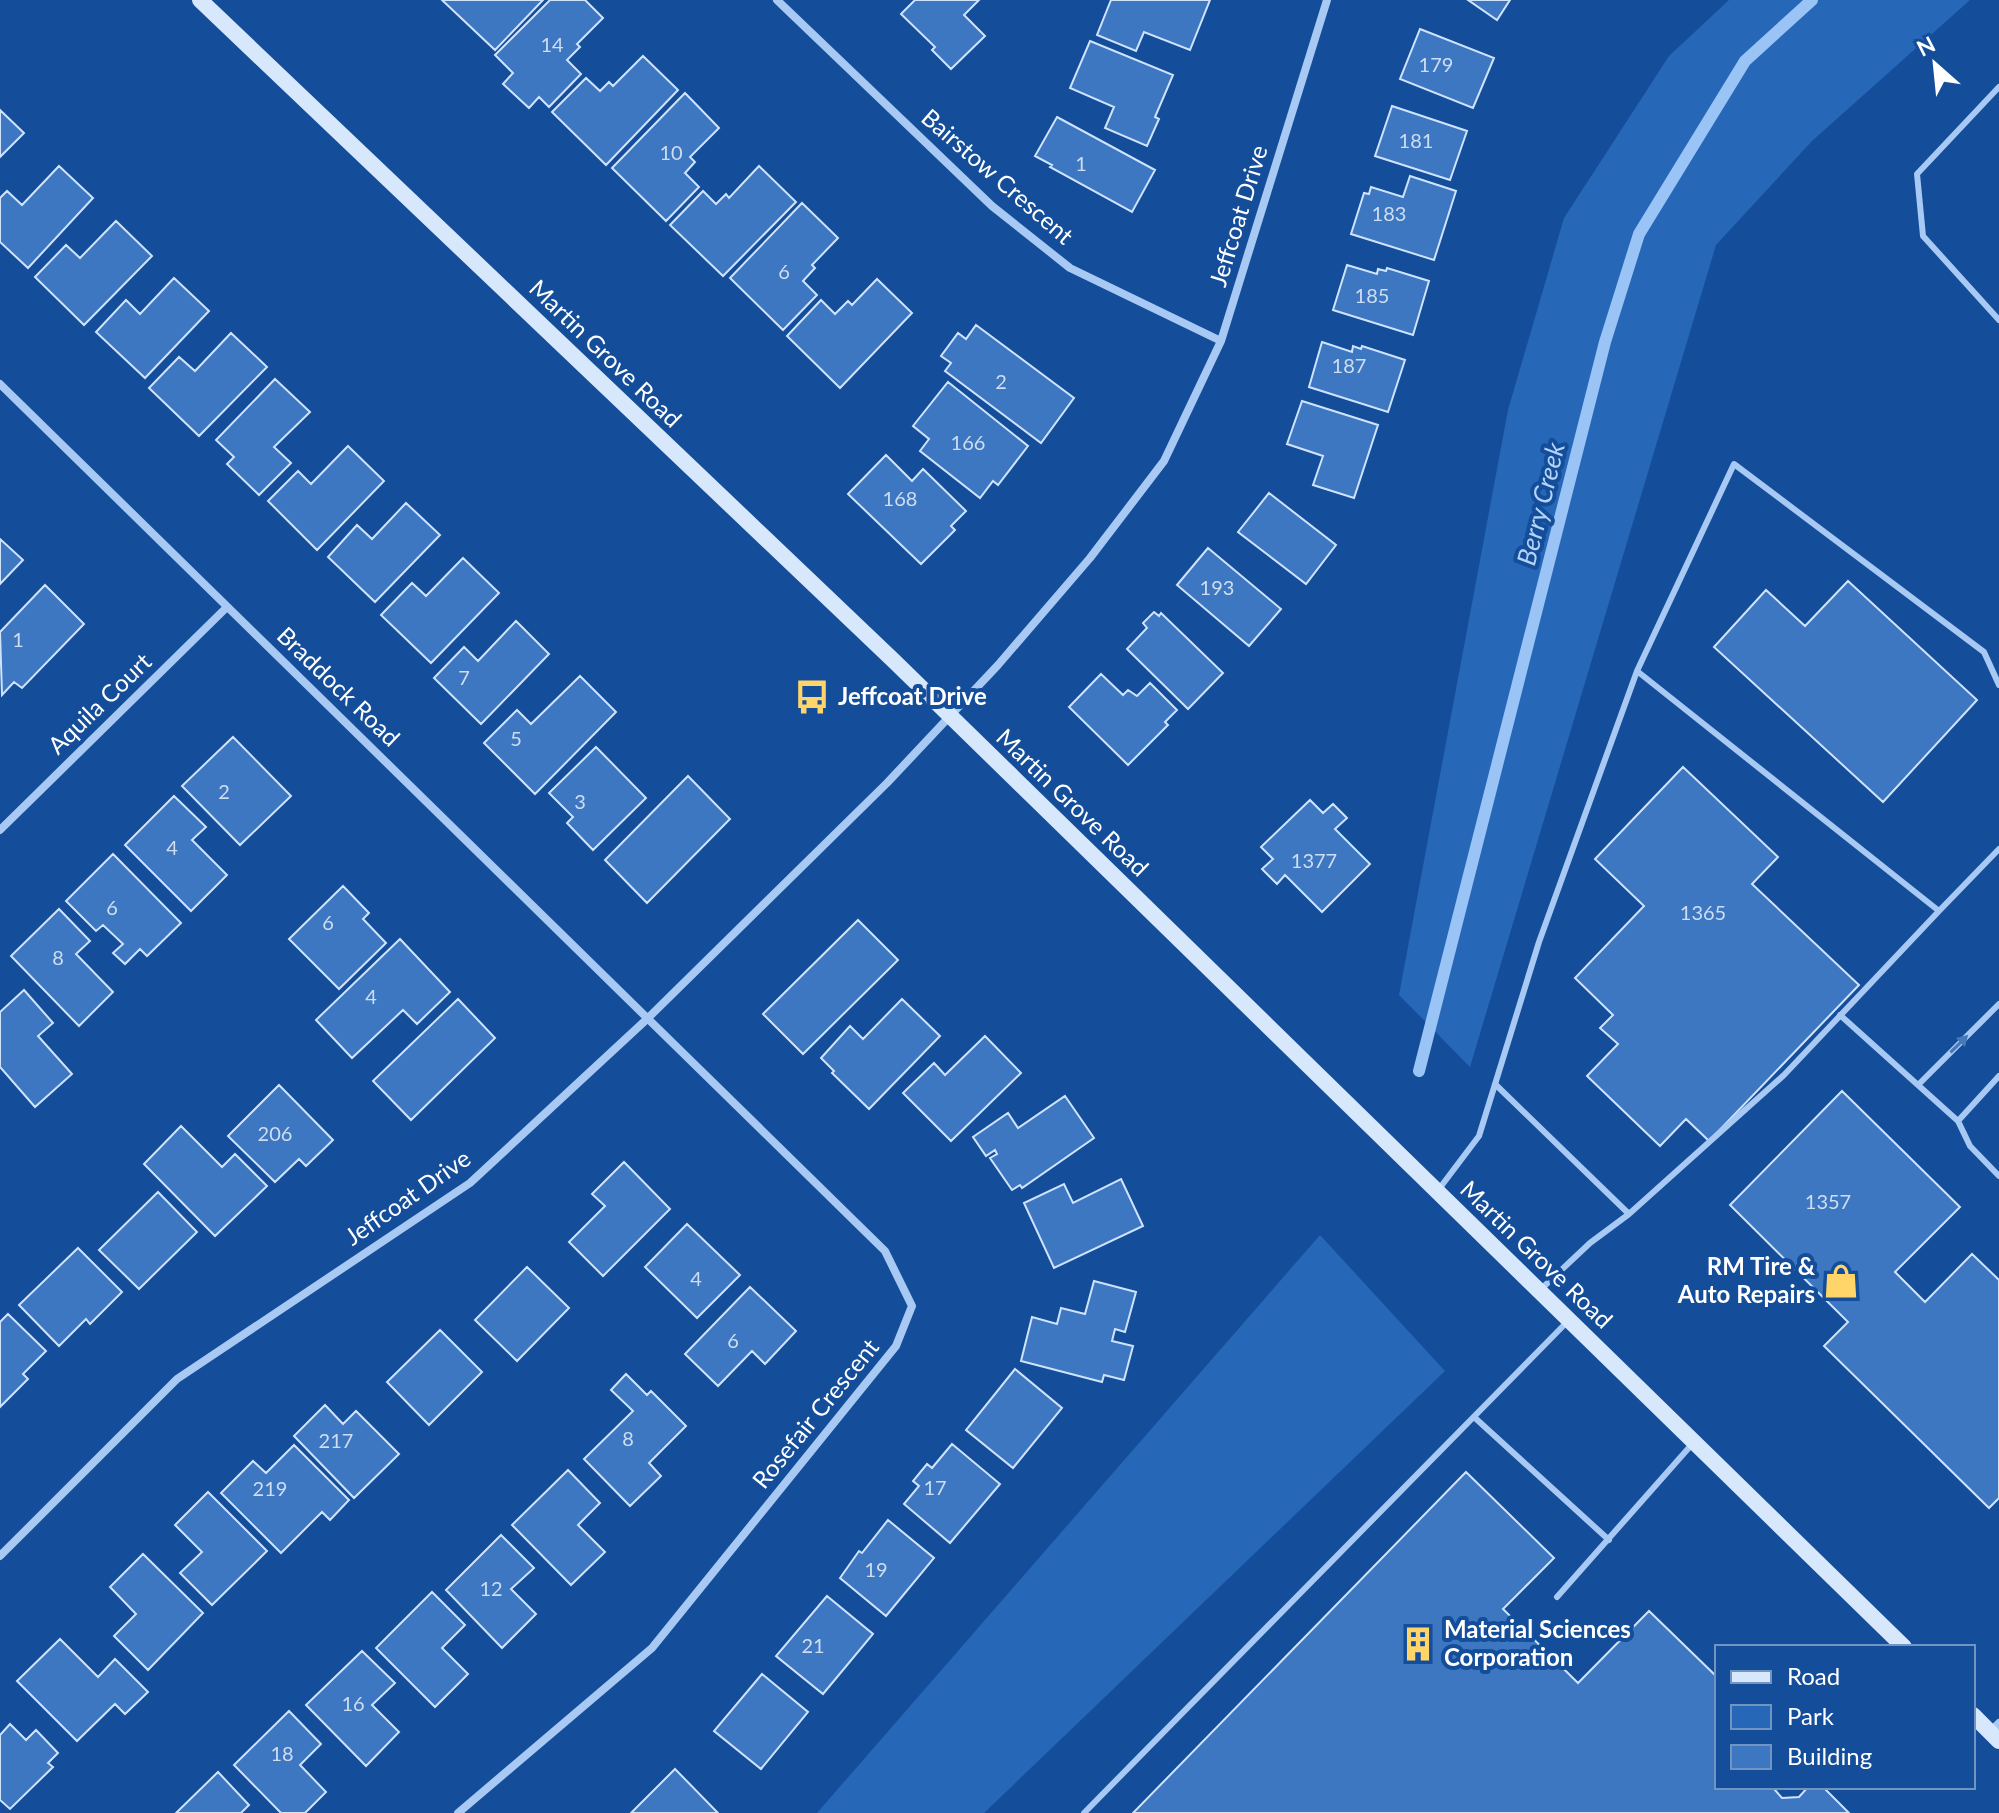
<svg xmlns="http://www.w3.org/2000/svg" width="1999" height="1813" font-family="Lato,sans-serif">
<rect width="100%" height="100%" fill="#144d99"/>
<path fill="#2767b7" d="M1729 0H1970L1812 141 1716 245 1470 1067 1399 995 1508 410 1564 218 1669 56Z
M1320 1235 1445 1371 984 1813H817Z"/>
<g fill="none" stroke-linecap="round" stroke-linejoin="round">
<path stroke="#9ac3f6" stroke-width="12" d="M1419 1071 1605 342 1639 234 1745 61 1812 0"/>
</g>
<path fill="#3d77c1" stroke="#cfe3fd" stroke-width="2" d="M442 0H543L495 50Z
M550 0H585L603 18 577 44 580 47 567 60 581 74 549 107 539 97 529 108 503 84 513 73 495 55Z
M915 0H979L964 15 985 36 951 69 932 50 935 47 901 14Z
M1111 0H1210L1190 50 1144 32 1136 51 1097 35Z
M1468 0H1510L1497 20Z
M1420 29 1494 58 1473 108 1400 79Z
M1090 41 1173 75 1155 117 1159 119 1147 146 1105 128 1114 107 1070 88Z
M643 56 678 90 606 165 552 112 586 78 600 91 609 82 613 86Z
M685 93 719 128 690 157 695 162 685 173 699 187 666 221 612 168Z
M1392 106 1467 131 1450 180 1375 156Z
M0 110 24 133 0 157Z
M1057 117 1155 170 1132 212 1050 167 1052 165 1035 156Z
M59 166 93 198 28 268 0 242V198L7 191 22 205Z
M759 166 796 202 723 276 670 225 703 191 716 204 726 194 729 198Z
M1410 176 1456 191 1434 260 1351 234 1364 193 1369 194 1371 187 1403 197Z
M802 203 838 238 812 265 815 268 803 281 817 295 783 330 730 278Z
M116 221 152 256 84 325 35 277 66 245 80 258Z
M1347 265 1377 274 1378 269 1386 271 1387 268 1429 281 1413 335 1333 310Z
M174 278 209 311 145 378 96 332 126 300 140 314Z
M877 279 912 313 840 388 787 336 821 300 835 314 848 301 852 305Z
M976 325 1074 398 1041 443 945 371 951 363 941 356 958 333 966 339Z
M231 333 267 367 199 436 149 388 179 357 195 371Z
M1322 342 1352 352 1353 346 1361 349 1362 346 1405 360 1388 412 1309 387Z
M275 379 310 412 274 447 291 463 259 495 227 464 234 457 216 440Z
M948 382 1028 446 998 485 993 481 980 498 920 451 929 439 913 426Z
M1302 401 1378 425 1354 498 1313 485 1323 456 1287 444Z
M348 446 384 481 317 550 268 501 298 471 311 484Z
M886 455 912 481 923 469 966 511 951 526 955 530 921 564 848 494Z
M1269 493 1336 545 1306 584 1238 532Z
M406 503 440 535 375 602 328 557 357 525 372 539Z
M0 539 23 560 0 584Z
M1208 548 1281 609 1249 646 1177 585Z
M463 558 499 593 431 663 381 615 412 583 426 596Z
M1848 581 1977 700 1883 802 1714 647 1766 590 1805 626Z
M45 585 84 624 22 688 14 682 2 695 0 632Z
M1154 612 1159 616 1161 613 1223 673 1188 709 1127 649 1147 628 1143 623Z
M516 621 549 654 481 724 434 678 464 647 478 661Z
M1101 674 1123 695 1128 690 1137 696 1150 683 1177 710 1165 722 1168 725 1128 765 1069 707Z
M580 676 616 712 535 794 484 743 517 710 531 724Z
M233 737 291 796 240 845 182 786Z
M596 747 646 798 593 850 567 823 573 817 549 793Z
M1683 767 1778 857 1752 884 1859 985 1709 1141 1686 1119 1660 1146 1587 1076 1618 1044 1600 1028 1613 1015 1575 978 1644 906 1595 859Z
M688 776 730 819 647 903 605 860Z
M174 796 206 827 192 840 227 875 191 911 125 845Z
M1310 800 1323 813 1333 804 1347 818 1335 829 1370 864 1322 912 1285 875 1277 884 1262 869 1273 859 1261 847Z
M113 854 181 923 147 956 140 949 125 964 113 953 123 944 103 925 96 931 66 901Z
M343 886 369 913 363 919 386 943 339 989 289 939Z
M59 909 90 941 76 954 113 992 79 1026 11 956Z
M858 920 898 960 803 1054 763 1014Z
M400 939 450 992 417 1024 403 1010 352 1058 316 1020Z
M24 990 53 1023 38 1036 72 1074 35 1107 0 1067V1012Z
M458 999 495 1038 411 1120 373 1081Z
M902 999 940 1036 869 1109 832 1073 834 1071 821 1058 850 1026 863 1039Z
M985 1036 1021 1073 951 1141 903 1093 934 1063 945 1075Z
M279 1085 333 1140 306 1166 299 1159 275 1182 228 1136Z
M1842 1091 1960 1207 1895 1272 1925 1302 1972 1254 1999 1280V1498L1989 1508 1824 1346 1848 1322 1730 1205Z
M1065 1096 1094 1138 1022 1188 1020 1185 1012 1190 990 1158 997 1154 995 1150 986 1156 973 1137 1008 1113 1018 1128Z
M181 1126 222 1167 235 1154 267 1186 215 1236 144 1164Z
M624 1162 670 1209 603 1276 569 1242 605 1206 592 1194Z
M1121 1179 1143 1226 1054 1268 1024 1203 1064 1184 1073 1203Z
M158 1192 197 1232 139 1289 99 1250Z
M687 1224 740 1275 697 1318 645 1267Z
M78 1248 122 1292 90 1324 86 1319 59 1346 19 1305Z
M527 1267 569 1308 517 1361 475 1320Z
M1094 1281 1136 1292 1125 1332 1115 1329 1112 1341 1133 1346 1124 1380 1104 1375 1102 1382 1021 1361 1032 1317 1057 1324 1061 1308 1085 1314Z
M750 1287 796 1331 765 1364 752 1351 718 1386 685 1354Z
M8 1314 46 1351 23 1374 28 1379 0 1407V1322Z
M440 1330 482 1372 429 1425 387 1382Z
M1015 1369 1062 1408 1013 1468 966 1430Z
M626 1374 647 1395 651 1391 686 1426 649 1463 661 1476 630 1506 584 1459 633 1411 611 1390Z
M325 1405 343 1424 356 1411 399 1454 354 1498 294 1436Z
M952 1444 1000 1484 950 1543 904 1504 919 1486 913 1481 927 1464 932 1468Z
M294 1445 349 1500 330 1520 322 1512 281 1553 221 1493 253 1461 266 1473Z
M568 1470 600 1503 578 1525 605 1552 571 1585 512 1525Z
M1466 1472 1554 1558 1503 1609 1578 1683 1649 1611 1717 1677V1787H1778L1775 1790 1782 1798 1799 1797 1808 1787H1823L1849 1813H1133Z
M208 1492 267 1551 212 1605 180 1573 202 1552 175 1525Z
M888 1520 934 1558 886 1616 840 1578 859 1551 862 1553Z
M501 1535 534 1568 511 1589 536 1614 502 1648 446 1590Z
M143 1554 203 1613 148 1670 114 1636 136 1614 110 1587Z
M432 1592 465 1625 442 1648 468 1674 435 1707 376 1648Z
M827 1596 873 1634 823 1694 776 1656Z
M60 1639 98 1677 115 1659 148 1692 125 1714 115 1704 77 1741 17 1681Z
M362 1651 395 1683 372 1705 399 1732 366 1766 306 1705Z
M762 1674 808 1712 761 1769 714 1731Z
M289 1711 321 1744 300 1765 326 1792 305 1813H281L234 1765Z
M10 1724 26 1740 36 1730 58 1753 48 1763 53 1767 10 1809 0 1800V1735Z
M675 1769 718 1813H631Z
M218 1772 249 1805 241 1813H176Z"/>
<g fill="none" stroke-linecap="round" stroke-linejoin="round">
<path stroke="#a7c9f3" stroke-width="6" d="M1999 87 1917 174 1923 236 1999 320
M1637 671 1734 464 1984 652 1999 685
M1939 911 1999 849
M1840 1015 1958 1121 1970 1146 1999 1176
M1495 1084 1629 1214 1590 1243 1539 1291
M1918 1085 1999 1004
M1958 1121 1999 1076
M1439 1189 1479 1136 1539 942 1637 671 1939 911 1784 1075 1629 1214
M1474 1417 1609 1540
M1557 1597 1694 1442
M1084 1813 1567 1322"/>
<path stroke="#a7c9f3" stroke-width="8" d="M777 0 992 206 1070 268 1221 341
M0 384 885 1251 912 1306 896 1346 652 1648 458 1813
M0 830 227 607
M0 1556 177 1379 470 1183 647 1019 887 783 998 665 1090 558 1164 461 1221 341 1327 0
M1990 1732 1999 1723"/>
<path stroke="#d7e7fc" stroke-width="16" d="M200 0 894 661 1904 1647
M1973 1715 1999 1741"/>
</g>
<defs><path id="oneway-solid" d="M-6-.8H1V-3.2L6.5 0L1 3.2V.8H-6Z" transform="scale(2)"/></defs>
<use fill="#4778b8" href="#oneway-solid" transform="translate(1959 1044) rotate(-45)"/>
<defs>
<g id="bus-bare" transform="scale(2.76)"><path d="M-5-6H5V4H4V6H2V4H-2V6H-4V4H-5ZM-3.5-4V0h7V-4ZM-3.5 1.2v1.5H-2V1.2ZM2 1.2v1.5H3.5V1.2Z" fill="#ffd569" stroke="#144d99" stroke-width="2.5" paint-order="stroke"/></g>
<g id="shop-bare" transform="scale(2.76)"><path d="M-5-2.5h2.3a2.7 3.5 0 0 1 5.4 0H5L5.5 6h-11ZM-1.5-2.5h3a1.5 2.3 0 0 0-3 0Z" fill="#ffd569" stroke="#144d99" stroke-width="2.5" paint-order="stroke"/></g>
<g id="building-bare" transform="scale(2.76)"><path d="M-4-6H4V6H1V3H-1V6H-4ZM-2.5-4.3h1.7v1.8h-1.7ZM.8-4.3h1.7v1.8H.8ZM-2.5-1h1.7V.8h-1.7ZM.8-1h1.7V.8H.8Z" fill="#ffd569" stroke="#144d99" stroke-width="2.5" paint-order="stroke"/></g>
</defs>
<g fill-rule="evenodd">
<use href="#bus-bare" x="812" y="697"/>
<use href="#shop-bare" x="1841" y="1281"/>
<use href="#building-bare" x="1418" y="1644"/>
</g>
<g text-anchor="middle" stroke-width="8" stroke-linejoin="round" paint-order="stroke">
<g font-size="20" fill="#ceddf0">
<text x="552" y="52">14</text>
<text x="1436" y="72">179</text>
<text x="1416" y="148">181</text>
<text x="671" y="160">10</text>
<text x="1081" y="171">1</text>
<text x="1389" y="221">183</text>
<text x="784" y="279">6</text>
<text x="1372" y="303">185</text>
<text x="1349" y="373">187</text>
<text x="1001" y="389">2</text>
<text x="968" y="450">166</text>
<text x="900" y="506">168</text>
<text x="1217" y="595">193</text>
<text x="18" y="647">1</text>
<text x="464" y="685">7</text>
<text x="516" y="746">5</text>
<text x="224" y="799">2</text>
<text x="580" y="809">3</text>
<text x="172" y="855">4</text>
<text x="1314" y="868">1377</text>
<text x="112" y="915">6</text>
<text x="1703" y="920">1365</text>
<text x="328" y="930">6</text>
<text x="58" y="965">8</text>
<text x="371" y="1004">4</text>
<text x="275" y="1141">206</text>
<text x="1828" y="1209">1357</text>
<text x="696" y="1286">4</text>
<text x="733" y="1348">6</text>
<text x="628" y="1446">8</text>
<text x="336" y="1448">217</text>
<text x="935" y="1495">17</text>
<text x="270" y="1496">219</text>
<text x="876" y="1577">19</text>
<text x="491" y="1596">12</text>
<text x="813" y="1653">21</text>
<text x="353" y="1711">16</text>
<text x="282" y="1761">18</text>
</g>
<g font-size="24" fill="#fff" stroke="#144d99">
<text transform="translate(997 177) rotate(41)" y="8">Bairstow Crescent</text>
<text transform="translate(1239 216) rotate(-73)" y="8">Jeffcoat Drive</text>
<text transform="translate(605 354) rotate(44)" y="8">Martin Grove Road</text>
<text transform="translate(338 687) rotate(44)" y="8">Braddock Road</text>
<text transform="translate(100 704) rotate(-44)" y="8">Aquila Court</text>
<text transform="translate(1072 803) rotate(44)" y="8">Martin Grove Road</text>
<text transform="translate(408 1198) rotate(-35)" y="8">Jeffcoat Drive</text>
<text transform="translate(1536 1255) rotate(44)" y="8">Martin Grove Road</text>
<text transform="translate(816 1414) rotate(-51)" y="8">Rosefair Crescent</text>
</g>
<g font-size="24" font-weight="bold" fill="#fff" stroke="#144d99" text-anchor="start">
<text x="838" y="705">Jeffcoat Drive</text>
<text x="1815" y="1275" text-anchor="end">RM Tire &amp;<tspan x="1815" dy="28">Auto Repairs</tspan></text>
<text x="1444" y="1638">Material Sciences<tspan x="1444" dy="28">Corporation</tspan></text>
</g>
<g font-size="26" font-style="italic" fill="#b4d3f9" stroke="#144d99">
<text transform="translate(1541 504) rotate(-76)" y="9">Berry Creek</text>
</g>
</g>
<rect x="1715" y="1645" width="260" height="144" fill="#144d99" stroke="#7294c2" stroke-width="2"/>
<rect x="1731" y="1671" width="40" height="12" fill="#d7e7fc" stroke="#7294c2" stroke-width="2"/>
<text x="1787" y="1685" font-size="24" fill="#ffffff">Road</text>
<rect x="1731" y="1705" width="40" height="24" fill="#2767b7" stroke="#7294c2" stroke-width="2"/>
<text x="1787" y="1725" font-size="24" fill="#ffffff">Park</text>
<rect x="1731" y="1745" width="40" height="24" fill="#3d77c1" stroke="#7294c2" stroke-width="2"/>
<text x="1787" y="1765" font-size="24" fill="#ffffff">Building</text>
<g transform="translate(1935 64) rotate(333)" stroke="#144d99" stroke-width="6" paint-order="stroke">
<path d="M0-6L14 30L0 20L-14 30Z" fill="#ffffff"/>
<text y="-12" font-size="22" font-weight="bold" text-anchor="middle" fill="#ffffff">N</text>
</g>
</svg>
